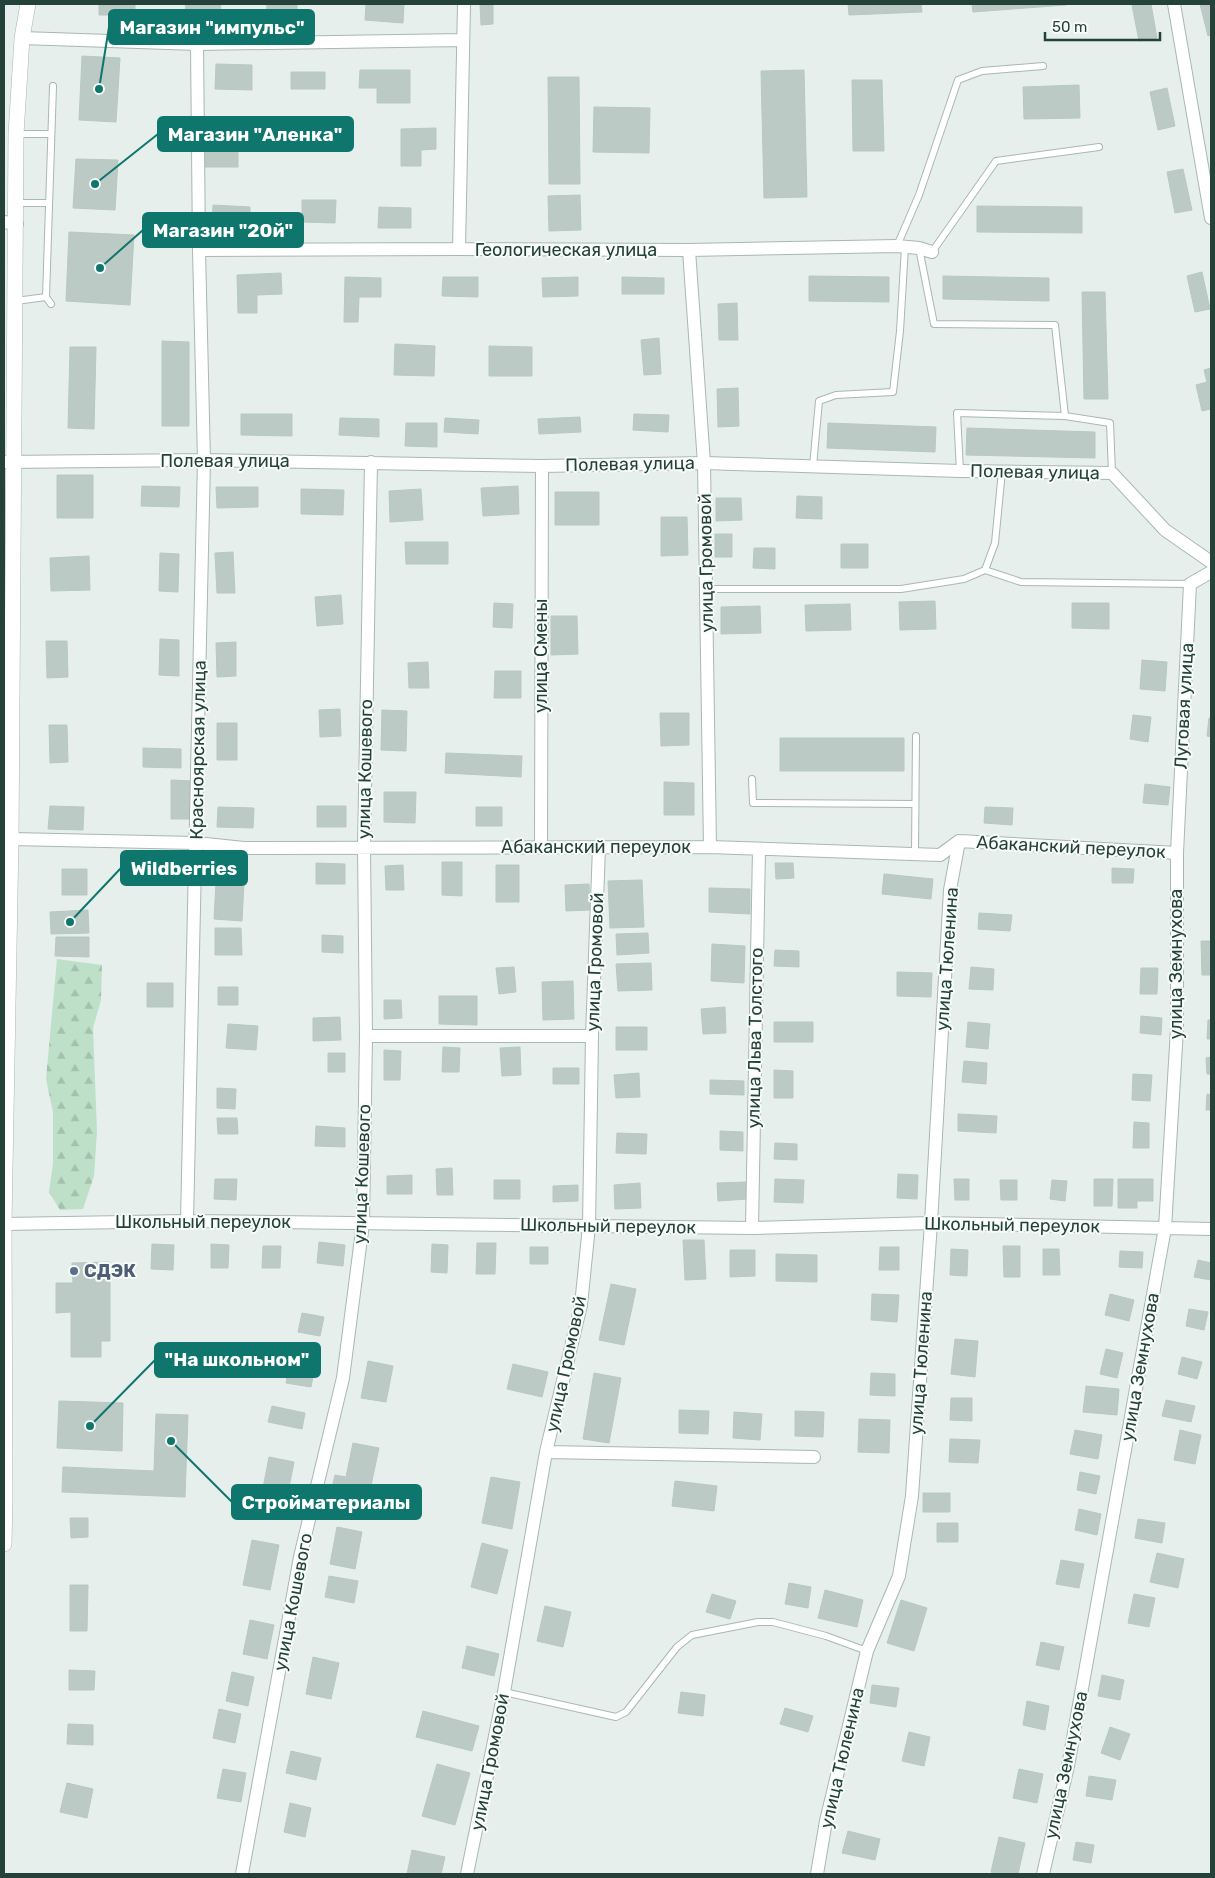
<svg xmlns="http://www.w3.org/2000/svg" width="1215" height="1878" font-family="Rubik,sans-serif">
<defs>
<pattern id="forest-firs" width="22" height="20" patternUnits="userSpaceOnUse" patternTransform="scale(1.25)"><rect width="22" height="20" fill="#bfe0c8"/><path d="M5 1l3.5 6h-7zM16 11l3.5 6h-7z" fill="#a4c1ad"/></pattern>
</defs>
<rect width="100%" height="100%" fill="#e6efeb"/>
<path fill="url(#forest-firs)" d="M57 959 102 965 101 1000 93 1028 97 1131 94 1176 83 1209 60 1210 49 1192 53 1163V1112L46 1079Z"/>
<path fill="#bbcac4" stroke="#b8c9c2" d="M99 4H135V15H99Z
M186 4H221L218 24 184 20Z
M267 4H297V22L266 21Z
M366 4H404L403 23 365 20Z
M480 4H493V24L481 25Z
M848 4H921L922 12 849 15Z
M972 4H1066V5L973 12Z
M1138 4H1151L1157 38 1139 41 1132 5Z
M1200 4H1211V35L1208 36Z
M82 56 120 58 116 122 79 120Z
M216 64 252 65V90L215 89Z
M360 70H410V103H377V88H359Z
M804 70 807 197 764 198 761 71Z
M291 72H325V89H291Z
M548 77H579L580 184H549Z
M852 80H882L884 151H853Z
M1079 85 1080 118 1024 119 1023 87Z
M1167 88 1175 126 1158 130 1150 92Z
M594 107 650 108 649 153 593 152Z
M205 126H238V167H205Z
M436 128V149L421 150V166H401V129Z
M76 159 118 160 115 210 73 208Z
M1183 169 1192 210 1175 213 1167 172Z
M580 195 581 230 549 231 548 196Z
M302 200H336L335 223 302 222Z
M213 205 250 207V225L212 224Z
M977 206 1082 207V233L977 232Z
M379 207 411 208V228H378Z
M69 232 134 235 130 305 66 301Z
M1202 272 1210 309 1195 312 1187 276Z
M281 273 282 294 257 295V313H238L237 275Z
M809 276 889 277V302L809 301Z
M943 276 1049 278V301L943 299Z
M345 277 381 278V297H359L358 322H344Z
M443 277H478V297L442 296Z
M578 277V296L543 297 542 278Z
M622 277 664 278V294H622Z
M1082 292H1105L1108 399H1084Z
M737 303 738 340H719L718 304Z
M659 338 661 374 644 375 641 340Z
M162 341 189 342V426H162Z
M395 344 435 346 434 376 394 375Z
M489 346 532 347V376H489Z
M70 347H96L94 429 68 428Z
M1211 368V409L1202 411 1196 385 1207 382 1204 370Z
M738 388 739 426 718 427 717 389Z
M241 414H292V436L241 435Z
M634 414 669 415 668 432 633 430Z
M580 417 581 432 539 434 538 419Z
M340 418 379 419V437L339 435Z
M445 418 479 420 478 434 444 432Z
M406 423H437V447L405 446Z
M828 423 936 427 935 452 827 448Z
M967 428 1095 432V458L966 455Z
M57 475H93V518H57Z
M142 486 180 487 179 507 141 506Z
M518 486 519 514 483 516 481 488Z
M216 487H258V507L217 508Z
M301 489 344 490 343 515 301 514Z
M421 489 423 520 390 522 389 491Z
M555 492H599V525H555Z
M797 496 822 497V519L796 518Z
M716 498H741L742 520 716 521Z
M661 517H687L688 555 661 556Z
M715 534H732V557H715Z
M405 542H448V564H406Z
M841 544H868V568H841Z
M754 548H775V569L753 568Z
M233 552 235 593H217L215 553Z
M160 553 179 554 178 592 159 591Z
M89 556 90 590 51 591 50 558Z
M341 595 343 624 317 626 315 597Z
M935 601 936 629 900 630 899 602Z
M494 603 513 604 512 628 493 627Z
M1072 603H1109V629L1072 628Z
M850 604 851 630 806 631 805 605Z
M760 606 761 633 721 634V607Z
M551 616H577L578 654 551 655Z
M160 639 179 640V676L159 675Z
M46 641H67L68 677 47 678Z
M236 642V676L217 677 216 643Z
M1142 660 1167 662 1165 691 1140 689Z
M428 662 429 688H409L408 663Z
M495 671H521V698H494Z
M340 709 341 736 320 737 319 710Z
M382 710 407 711 406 751 381 750Z
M660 713H689V745L661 746Z
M1133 715 1151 717 1148 742 1130 739Z
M1209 718H1211V737L1207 736Z
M217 723H237V760H217Z
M49 725H67L68 762 50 763Z
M780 738H904V771H780Z
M143 748 181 749V768L143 767Z
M446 753 522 756 521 777 445 773Z
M171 780 193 781 192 819H171Z
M664 782 694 783V815H664Z
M1145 784 1170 787 1168 805 1143 803Z
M384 792H416L415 823 384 822Z
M50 806 84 807 83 830 48 829Z
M317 806H346V827H317Z
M218 807 254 808 253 828 217 827Z
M476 807H502V826H476Z
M985 807 1013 808 1012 825 984 823Z
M442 862H462V896L442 895Z
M316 863 345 864V884H316Z
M775 863H793L794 878 776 879Z
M403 865 404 890H386L385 866Z
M496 865H519V902H496Z
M1112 868 1134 869 1133 883H1112Z
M62 869H87V895H62Z
M884 874 933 879 931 899 882 894Z
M642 880 644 927 610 928 608 881Z
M216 882 244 883 242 921 214 919Z
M589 884 590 910 566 911 565 885Z
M709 888 750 889V914L709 912Z
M88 910 89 933 51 934 50 912Z
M979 913 1012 915 1010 931 978 929Z
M215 928H241L242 955H215Z
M648 933 649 953 617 955 616 934Z
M322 935 343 936V953L322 952Z
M56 937H89V957L55 956Z
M1201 941H1211V975H1202Z
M712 944 745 946 744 983 711 981Z
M775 950 799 951V967L774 966Z
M651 963 652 990 618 991 616 964Z
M514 967 516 992 499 994 496 968Z
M971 967 994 969 993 990 969 989Z
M1141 968H1158L1157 994H1140Z
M897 972 932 973 931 997 897 996Z
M573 981 574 1019 543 1020 542 982Z
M147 983H173V1007H147Z
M218 987H238V1005H218Z
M439 996H477V1025L439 1024Z
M384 1000H401L402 1018 384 1019Z
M725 1007 726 1033 703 1034 701 1009Z
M1141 1016 1162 1018 1161 1035 1140 1033Z
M340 1017 341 1040 313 1041V1018Z
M1208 1020H1211V1039H1207Z
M774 1022H813V1042H774Z
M968 1022 990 1024 988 1049 966 1047Z
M228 1024 258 1026 256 1050 226 1048Z
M616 1027H647V1050H616Z
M443 1047 460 1048 459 1072H442Z
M520 1047 521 1075 502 1076 500 1048Z
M384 1050 401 1051 400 1080H384Z
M328 1053H345V1072H328Z
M1211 1057V1074H1207L1206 1058Z
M964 1061 987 1063 986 1084 962 1082Z
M553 1068H579V1084H553Z
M774 1070 793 1071V1098H774Z
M639 1073 640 1097 616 1098 614 1075Z
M1133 1074 1152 1075 1150 1101 1132 1100Z
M710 1080 744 1081V1095L710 1094Z
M217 1088 236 1089 235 1109 217 1108Z
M1207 1094 1211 1095V1110H1206Z
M958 1114 997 1116 996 1133 958 1131Z
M217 1118H237L238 1134H218Z
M1134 1122 1149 1123V1148H1133Z
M316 1126 345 1128V1147L315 1146Z
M720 1131 743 1132V1151L720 1150Z
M617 1133 647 1134 646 1154 616 1153Z
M775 1143 797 1144V1160L774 1159Z
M452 1168 453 1195H437L436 1169Z
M898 1174 918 1175 917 1199 897 1198Z
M412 1175V1194H387V1176Z
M215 1179H237L236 1200 214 1199Z
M775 1179 804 1180 803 1203 774 1202Z
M954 1179H969V1200H955Z
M1094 1179H1113L1112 1206H1094Z
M1118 1179H1153V1201H1137V1208H1118Z
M494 1180H520V1199H494Z
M1000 1180H1017V1200H1001Z
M1052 1180 1067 1181 1065 1201 1050 1199Z
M746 1182 747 1199 718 1201 717 1183Z
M640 1183 641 1208 615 1209 614 1185Z
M578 1185V1201L553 1202V1186Z
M683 1240H704L706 1279 685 1280Z
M319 1242 345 1245 343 1266 317 1263Z
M477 1243H496L495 1274H476Z
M152 1244 174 1245 173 1270 151 1269Z
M211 1244 229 1245 228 1268H211Z
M432 1244 448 1245 447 1273 431 1272Z
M263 1246H281L280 1268H262Z
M1003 1246H1020V1277H1004Z
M530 1247H548V1264H530Z
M880 1247H899V1270H879Z
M951 1249 968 1250 967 1276 950 1275Z
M1043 1249H1059L1060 1275H1043Z
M730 1250H755V1276L730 1277Z
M1120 1251 1143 1252 1142 1268 1119 1267Z
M776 1254 817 1255V1282L776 1281Z
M1198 1260 1211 1263V1280L1194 1277Z
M110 1262V1341H101V1357H71V1312L56 1313V1283H73L72 1263Z
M611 1284 636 1289 624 1345 599 1340Z
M872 1294 899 1295 897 1322 871 1320Z
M1110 1294 1134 1300 1129 1321 1105 1315Z
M1189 1309 1208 1312 1204 1330 1186 1326Z
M302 1313 324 1317 320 1336 298 1332Z
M955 1339 978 1341 975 1377 951 1374Z
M1106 1349 1123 1353 1117 1378 1100 1374Z
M1182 1357 1202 1362 1197 1379 1178 1374Z
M368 1361 393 1366 386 1402 361 1398Z
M513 1364 548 1372 542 1397 507 1389Z
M289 1366 314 1371 311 1387 286 1383Z
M594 1373 621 1378 609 1443 583 1439Z
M871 1373 895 1374V1396L870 1395Z
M1086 1386 1119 1389 1117 1415 1083 1412Z
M951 1398H972V1421L950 1420Z
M1166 1400 1195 1406 1191 1422 1162 1416Z
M59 1401 123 1403 122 1451 57 1448Z
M272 1406 305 1413 302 1429 268 1422Z
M679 1410 709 1411 708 1434 679 1433Z
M795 1411 824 1412 823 1437 795 1436Z
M734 1412 762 1414 760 1440 733 1438Z
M156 1414 188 1415 185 1497 62 1492 63 1467 154 1471Z
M859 1419 890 1420 889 1453 858 1452Z
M1075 1430 1102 1435 1098 1459 1070 1454Z
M1180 1430 1201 1435 1195 1464 1174 1460Z
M950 1439 980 1440 978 1463 949 1462Z
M353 1443 379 1448 367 1504 330 1496 335 1475 346 1477Z
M269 1457 294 1462 287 1498 262 1493Z
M1080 1472 1100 1476 1096 1494 1077 1490Z
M491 1477 520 1482 512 1529 482 1523Z
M675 1481 717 1486 714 1511 672 1506Z
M923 1493H950V1512H923Z
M1079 1509 1101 1514 1097 1535 1075 1530Z
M70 1518H88V1537L71 1538Z
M1138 1519 1165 1523 1162 1543 1135 1538Z
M937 1523H958V1542H937Z
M337 1527 362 1532 355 1569 330 1564Z
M252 1540 279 1545 270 1590 243 1585Z
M482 1543 508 1550 497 1594 471 1587Z
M1157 1553 1184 1559 1178 1588 1150 1582Z
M1061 1560 1084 1564 1079 1588 1056 1584Z
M329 1576 358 1581 354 1603 325 1597Z
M789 1583 811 1587 808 1608 785 1604Z
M70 1585H88L87 1631H70Z
M825 1590 863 1600 857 1627 818 1618Z
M712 1594 736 1601 730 1619 706 1612Z
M1134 1594 1155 1598 1149 1627 1128 1623Z
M901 1600 927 1608 914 1651 887 1643Z
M545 1606 571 1612 563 1647 537 1641Z
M250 1620 274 1625 267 1659 243 1654Z
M1041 1642 1064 1647 1059 1670 1036 1665Z
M467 1646 499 1654 494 1676 462 1668Z
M313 1657 339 1663 331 1699 306 1694Z
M69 1670 95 1671 94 1690H69Z
M232 1672 254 1677 248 1706 226 1701Z
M1102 1675 1124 1680 1120 1700 1098 1696Z
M872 1685 899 1688 896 1707 870 1703Z
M681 1692 705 1695 703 1716 678 1713Z
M1027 1701 1049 1706 1045 1730 1023 1725Z
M785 1708 813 1716 808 1732 780 1724Z
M219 1709 241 1714 235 1743 213 1738Z
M423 1711 479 1726 472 1751 416 1737Z
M68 1724 93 1725V1745L67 1744Z
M1110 1727 1130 1734 1120 1760 1101 1753Z
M909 1732 930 1737 924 1766 902 1761Z
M291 1751 321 1758 316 1780 286 1773Z
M437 1764 470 1773 455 1825 422 1816Z
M223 1769 246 1773 241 1802 217 1798Z
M1019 1769 1043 1774 1037 1803 1013 1798Z
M1089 1776 1116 1780 1112 1800 1086 1796Z
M67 1783 93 1789 87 1818 60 1812Z
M290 1803 311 1808 305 1837 284 1832Z
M848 1831 880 1839 875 1860 842 1853Z
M999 1837 1025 1843 1018 1874H1002L991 1872Z
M1076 1842 1094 1845 1091 1863 1073 1860Z
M412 1850 445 1857 441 1874H407Z"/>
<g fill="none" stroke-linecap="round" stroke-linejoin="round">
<g stroke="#a8b8b2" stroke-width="8">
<path id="service" d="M16 134H51
M17 203H49
M897 246 919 195 958 80 982 71 1043 66
M919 248 934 324 1055 325 1065 416 1110 423 1112 473
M932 252 996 161 1099 147
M46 297 53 86
M16 301 46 297 51 304
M813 466 819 401 836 395 893 392 900 331 905 247
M960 471 957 413 1065 416
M985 570 1021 582 1190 584
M706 589H901L964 579 985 570 995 543 1002 471
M752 779 753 803 915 804
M915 854 916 736
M504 1692 616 1717 626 1712 677 1647 692 1635 758 1622H773L826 1636 867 1651"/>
</g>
<g stroke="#a8b8b2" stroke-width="14">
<path id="minor" d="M1174 4 1211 218
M22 38 197 44 463 40
M4 222 17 224
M459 249 464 4
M199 250 459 249 689 250 897 246 919 248 932 252
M689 250 704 463 710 847
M4 462 204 460 542 466 704 463 960 471 1112 473 1165 530 1211 562
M11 839 196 843 244 848 710 847 940 855 959 841 1177 853
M541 847 542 466
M366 1036H592
M187 1221 204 460 199 250 197 44
M4 1224 187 1221 752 1228 931 1223 1211 1229
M752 1228 759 849
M546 1452 814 1457
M242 1874 300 1557 343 1378 363 1223 366 1036 364 847 371 462
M467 1874 504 1692 546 1452 581 1305 589 1226 592 1036 599 847
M817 1874 826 1821 867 1651 899 1576 912 1496 931 1223 950 890 959 841
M1043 1874 1068 1766 1165 1228 1177 1029V853L1190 584 1211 572"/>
</g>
<g stroke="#a8b8b2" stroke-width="16">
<path id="tertiary" d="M4 1544 5 1498 4 1224 11 839 16 134 22 38 28 4"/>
</g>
<use href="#service" stroke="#fff" stroke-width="6"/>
<use href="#minor" stroke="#fff" stroke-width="12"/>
<use href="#tertiary" stroke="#fff" stroke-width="15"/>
</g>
<circle fill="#5c6f8a" stroke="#f7fbf9" stroke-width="2" cx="74" cy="1271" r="5"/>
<g text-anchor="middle" stroke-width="4" stroke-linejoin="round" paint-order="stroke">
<g font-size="18" fill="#24423a" stroke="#f7fbf9">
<text x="566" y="256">Геологическая улица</text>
<text x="225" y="467">Полевая улица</text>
<text transform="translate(630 464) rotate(-1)" y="6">Полевая улица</text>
<text transform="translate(1035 472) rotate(1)" y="6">Полевая улица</text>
<text transform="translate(706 563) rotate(-91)" y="6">улица Громовой</text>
<text transform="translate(541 656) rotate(-90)" y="6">улица Смены</text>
<text transform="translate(1184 706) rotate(-87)" y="6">Луговая улица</text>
<text transform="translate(198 750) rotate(-89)" y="6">Красноярская улица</text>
<text transform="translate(365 769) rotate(-89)" y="6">улица Кошевого</text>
<text x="596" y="853">Абаканский переулок</text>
<text transform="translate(1071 847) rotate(3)" y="6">Абаканский переулок</text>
<text transform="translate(947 959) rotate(-86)" y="6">улица Тюленина</text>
<text transform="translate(595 962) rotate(-88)" y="6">улица Громовой</text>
<text transform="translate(1176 964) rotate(-90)" y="6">улица Земнухова</text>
<text transform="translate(755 1038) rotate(-89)" y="6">улица Льва Толстого</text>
<text transform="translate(362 1174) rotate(-88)" y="6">улица Кошевого</text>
<text x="203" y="1228">Школьный переулок</text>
<text transform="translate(1012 1225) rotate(1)" y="6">Школьный переулок</text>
<text transform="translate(608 1226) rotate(1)" y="6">Школьный переулок</text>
<text transform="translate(921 1363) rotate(-86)" y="6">улица Тюленина</text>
<text transform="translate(566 1364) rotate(-78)" y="6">улица Громовой</text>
<text transform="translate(1140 1367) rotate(-80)" y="6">улица Земнухова</text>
<text transform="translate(293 1602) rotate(-79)" y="6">улица Кошевого</text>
<text transform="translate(842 1758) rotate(-77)" y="6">улица Тюленина</text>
<text transform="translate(490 1762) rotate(-79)" y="6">улица Громовой</text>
<text transform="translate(1066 1765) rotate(-78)" y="6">улица Земнухова</text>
</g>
<g font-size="18" font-weight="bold" fill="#4e5e75" stroke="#f7fbf9" text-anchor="start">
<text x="84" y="1277">СДЭК</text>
</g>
</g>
<path fill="none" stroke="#0f766e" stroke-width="2" d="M99 89L109 27M95 184L158 134M100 268L143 230M70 922L121 868M90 1426L155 1360M171 1441L232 1502"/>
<g fill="#0f766e" stroke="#f7fbf9" stroke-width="2">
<circle cx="99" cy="89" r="5"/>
<circle cx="95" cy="184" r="5"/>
<circle cx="100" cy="268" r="5"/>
<circle cx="70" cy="922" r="5"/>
<circle cx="90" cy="1426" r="5"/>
<circle cx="171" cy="1441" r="5"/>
</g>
<g fill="#0f766e" stroke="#0f766e" stroke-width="2">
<rect x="109" y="10" width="205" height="34" rx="5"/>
<rect x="158" y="117" width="195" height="34" rx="5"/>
<rect x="143" y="213" width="160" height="34" rx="5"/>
<rect x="121" y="851" width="126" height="34" rx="5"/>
<rect x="155" y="1343" width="165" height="34" rx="5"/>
<rect x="232" y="1485" width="189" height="34" rx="5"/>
</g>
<g font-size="19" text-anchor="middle" font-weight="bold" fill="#fff">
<text x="212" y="34">Магазин "импульс"</text>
<text x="255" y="141">Магазин "Аленка"</text>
<text x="223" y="237">Магазин "20й"</text>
<text x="184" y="875">Wildberries</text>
<text x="237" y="1366">"На школьном"</text>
<text x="326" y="1509">Стройматериалы</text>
</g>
<rect width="1215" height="1878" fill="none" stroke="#24423a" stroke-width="10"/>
<path d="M1045 32v8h115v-8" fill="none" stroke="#24423a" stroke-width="2.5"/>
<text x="1052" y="32" font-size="15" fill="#24423a" stroke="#f7fbf9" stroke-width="4" paint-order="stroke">50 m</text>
</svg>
